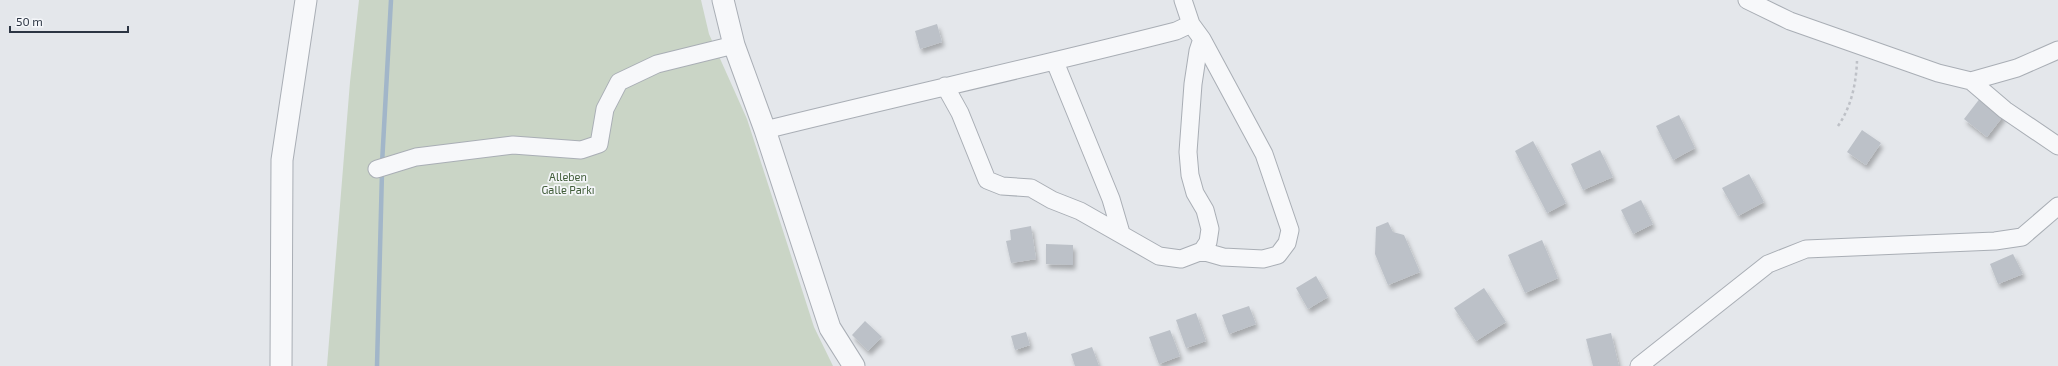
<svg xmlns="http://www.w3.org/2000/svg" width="2058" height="366" font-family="'Exo 2',sans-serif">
<defs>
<filter id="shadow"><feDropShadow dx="2.5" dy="4.5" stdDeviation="2" flood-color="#0004"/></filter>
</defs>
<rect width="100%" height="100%" fill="#e4e7eb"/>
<path fill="#cad5c6" d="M359 0H701L709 34 747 119 814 327 833 366H327L350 82Z"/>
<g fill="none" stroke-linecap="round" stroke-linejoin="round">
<path stroke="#a2b6c9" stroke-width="4.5" d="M382 164 391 0
M377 366 382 172"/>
</g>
<path fill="#bcc1c8" filter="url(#shadow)" d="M937 24 942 42 920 49 915 31Z
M1981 97 2004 115 1987 137 1964 119Z
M1679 115 1695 148 1673 160 1656 126Z
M1862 130 1881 143 1866 165 1847 152Z
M1533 141 1566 203 1547 213 1515 151Z
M1600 150 1613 177 1583 190 1571 164Z
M1749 174 1764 202 1738 216 1722 188Z
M1641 200 1653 224 1633 234 1621 210Z
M1388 222 1393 232 1404 235 1420 272 1388 285 1375 254 1376 227Z
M1031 226 1036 259 1011 263 1006 241 1011 240 1010 230Z
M1542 240 1558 278 1525 293 1508 255Z
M1046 244 1073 245V265L1046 264Z
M2013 254 2023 274 1998 284 1990 264Z
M1316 276 1328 297 1308 309 1296 288Z
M1484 288 1506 322 1476 341 1454 308Z
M1249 306 1256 324 1229 334 1222 315Z
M1196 313 1206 341 1186 348 1176 320Z
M865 321 882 337 868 351 852 335Z
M1170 330 1180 356 1159 364 1149 337Z
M1026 332 1030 345 1015 350 1011 336Z
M1611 333 1619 366H1593L1586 339Z
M1092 347 1099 366H1075L1071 354Z"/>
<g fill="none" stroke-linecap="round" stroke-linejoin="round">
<g stroke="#a9aeb5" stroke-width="19">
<path id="minor" d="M1747 0 1790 21 1938 73 1971 81 2005 110 2058 146
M1055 62 1111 199 1121 233
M1971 81 2017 68 2058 50
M945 86 960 113 987 180 1002 186 1031 188 1052 200 1080 211 1159 256 1181 259 1202 251 1208 242 1210 229 1205 210 1195 193 1190 175 1188 152 1193 84 1198 51 1202 39 1191 24
M765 130C902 96 1039 66 1176 31L1191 24 1183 0
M377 169 416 157 513 145 581 150 599 144 605 109 619 82 657 64 734 45
M1202 251 1223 257 1263 259 1278 255 1287 243 1290 230 1264 154 1202 39
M1639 366 1768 264 1806 249 1995 241 2022 237 2058 206"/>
</g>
<g stroke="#a9aeb5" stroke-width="23">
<path id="tertiary" d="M723 0 734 45 765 130 830 328 854 366
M281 366 282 160 306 0"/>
</g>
<path stroke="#bec1c7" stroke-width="2.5" stroke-dasharray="3 3" stroke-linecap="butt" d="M1838 126C1851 107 1856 85 1857 61"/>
<use href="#minor" stroke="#f7f8fa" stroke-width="17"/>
<use href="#tertiary" stroke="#f7f8fa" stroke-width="21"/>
</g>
<g text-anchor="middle" stroke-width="3.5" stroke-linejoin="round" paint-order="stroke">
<g font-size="11" fill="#425e3a" stroke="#f4f6f9">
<text x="568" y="181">Alleben<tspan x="568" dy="13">Galle Parkı</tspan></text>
</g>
</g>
<path d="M10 26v6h118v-6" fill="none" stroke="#2c3543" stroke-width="2"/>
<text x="16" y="26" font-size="12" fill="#2c3543" stroke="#f4f6f9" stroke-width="3" paint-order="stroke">50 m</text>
</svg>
